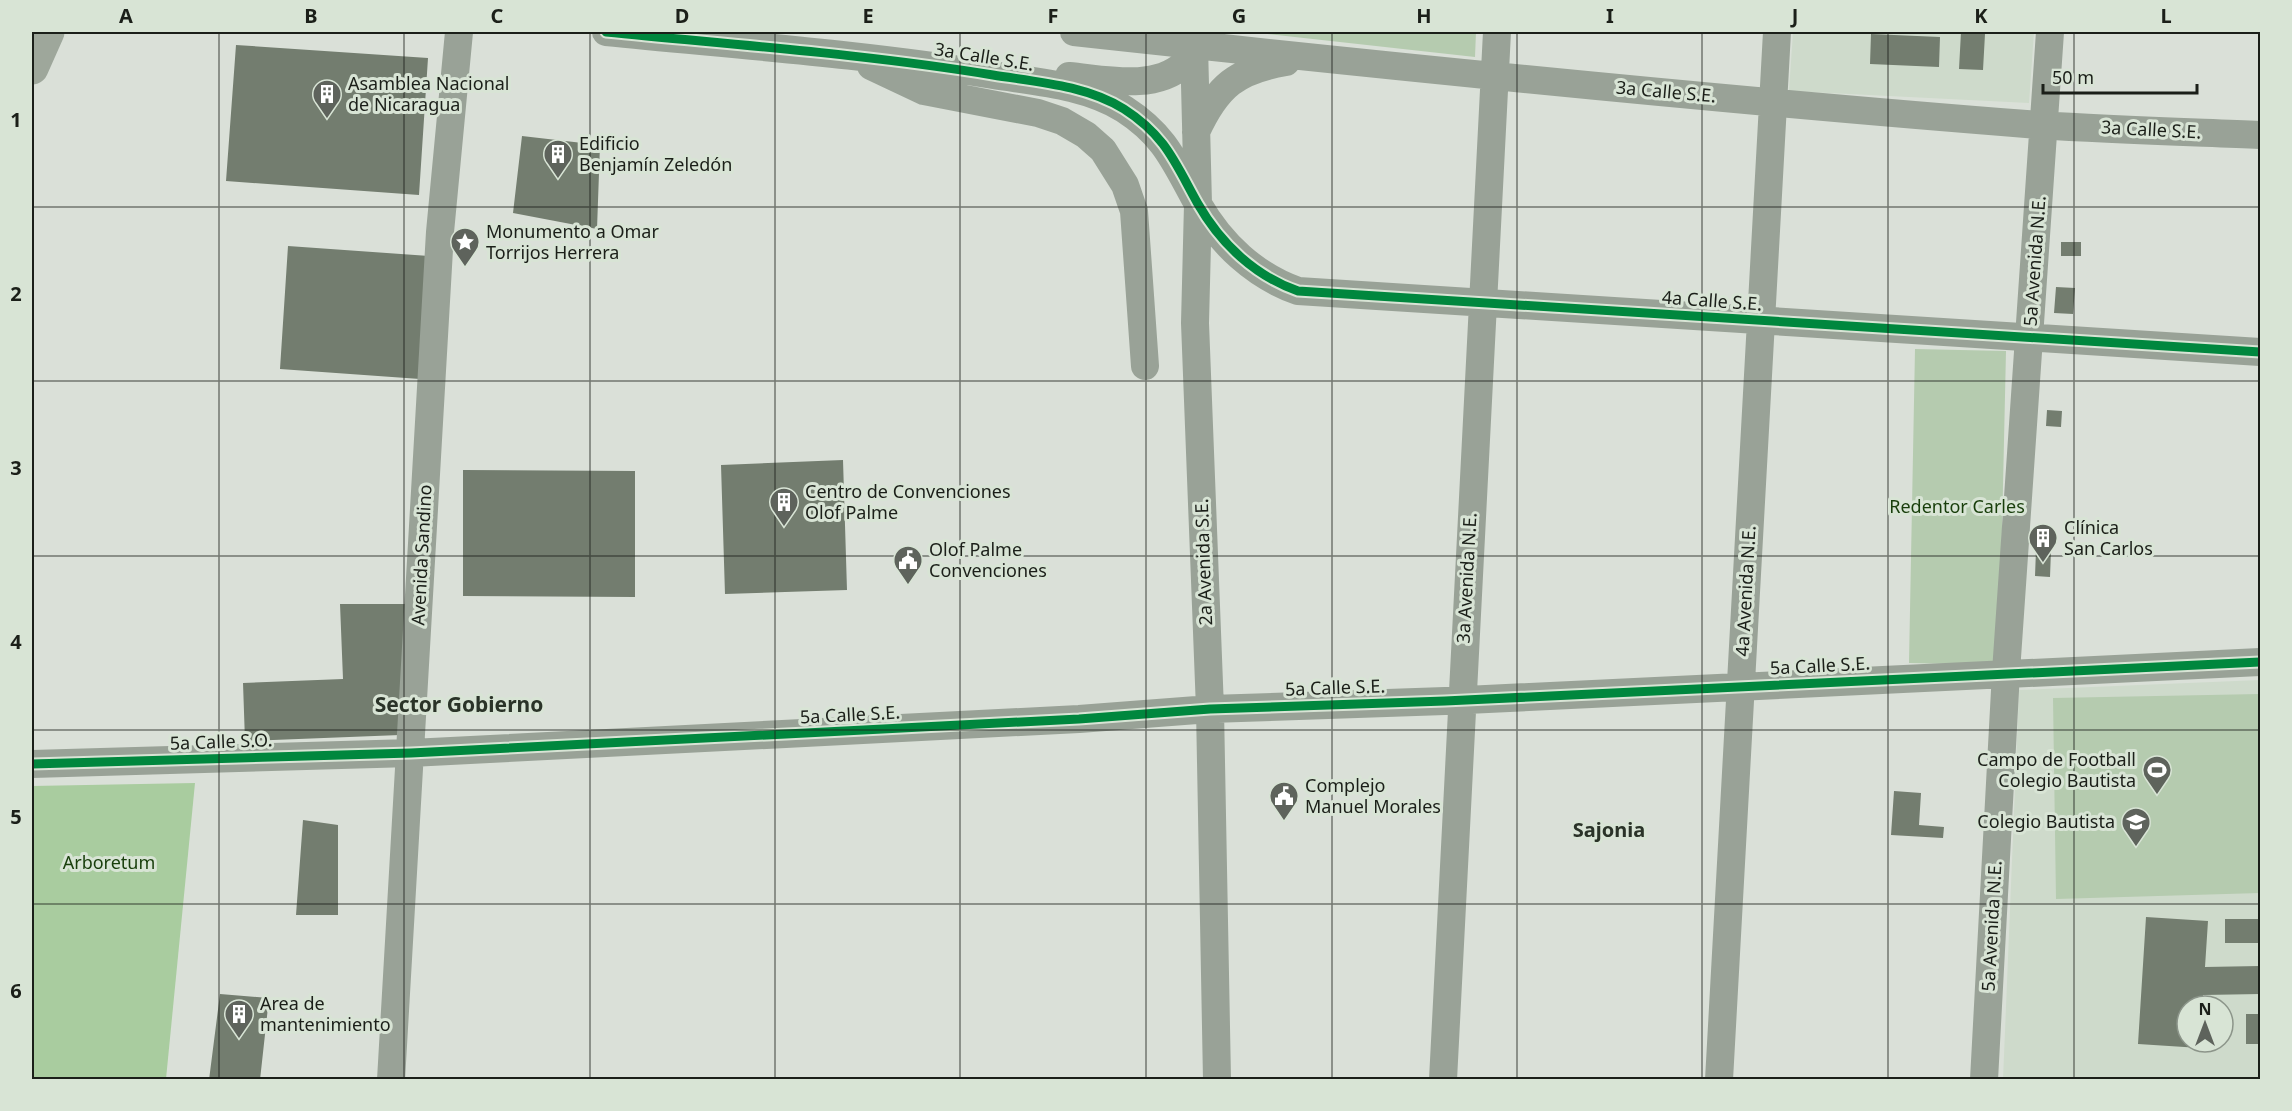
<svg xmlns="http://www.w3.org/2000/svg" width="2292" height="1111" font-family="'Noto Sans',sans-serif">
<rect width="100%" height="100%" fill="#dae0d8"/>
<path fill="#cedacb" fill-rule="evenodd" d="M1793 32H2034L2029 103 1789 91Z
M2260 680V1079L2003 1080 2019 690ZM2187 1006H2223V1042H2187Z"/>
<path fill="#b5cbaf" d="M1249 32H1476L1475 57Z
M1915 349 2006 351 1999 665 1909 663Z
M2260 694V893L2056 899 2053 698Z"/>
<path fill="#a9cc9f" d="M195 783 166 1079H32V786Z"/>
<path fill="#737d6f" d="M1961 32H1995V34H1985L1983 70 1959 69Z
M1871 34 1940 37 1939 67 1870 64Z
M236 45 428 58 419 195 226 181Z
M522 136 600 145 597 229 513 213Z
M2061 242H2081V256H2061Z
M288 246 429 256 420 379 280 369Z
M2056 287 2075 288 2073 314 2054 313Z
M2047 410 2062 411 2061 427 2046 426Z
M843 460 847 590 725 594 721 465Z
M463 470 635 471V597L463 596Z
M2036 550H2051L2050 577 2035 576Z
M340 604H406L400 735 245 741 243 683 343 679Z
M1894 791 1921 793 1919 825 1944 827 1943 838 1891 835Z
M303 820 338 825V915H296Z
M2146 917 2208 921 2205 967 2260 966V994L2203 995 2202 1006H2187V1042H2200V1048L2138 1044Z
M2225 919H2260V943H2225Z
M220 994 269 998 260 1080H209Z
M2246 1014H2260V1044H2246Z"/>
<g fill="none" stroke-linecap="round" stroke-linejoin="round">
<path stroke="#99a297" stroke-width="28" d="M606 32C735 45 865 54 993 75 1037 82 1085 85 1124 109 1166 136 1175 163 1198 204 1221 244 1255 276 1298 291L2260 352
M1074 32C1395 67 1717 100 2039 125 2113 130 2187 132 2260 135
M1194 45 1198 204 1195 323 1210 709 1217 1080
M871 66 924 91 1038 113 1062 121 1086 135 1103 150 1125 185 1134 211 1145 366
M1069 76C1104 79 1154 91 1183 65 1189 60 1191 52 1194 45
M1196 132C1217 86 1237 70 1286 62
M32 764 411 753 1079 719 1210 709 1445 701 2260 662
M391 1080 440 232 459 32
M1443 1080C1459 730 1479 381 1497 32
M1719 1080 1777 32
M1984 1080 2006 672 2050 32"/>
<path stroke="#9ea79b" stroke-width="33" d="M32 68 48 32"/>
<g stroke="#d8e4d5" stroke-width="13">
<path id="cycleway" d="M606 32C735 45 865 54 993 75 1037 82 1085 85 1124 109 1166 136 1175 163 1198 204 1221 244 1255 276 1298 291L2260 352
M32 764 411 753 1079 719 1210 709 1445 701 2260 662"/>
</g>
<use href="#cycleway" stroke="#00873e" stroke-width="9"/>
</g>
<path fill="none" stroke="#1b1f19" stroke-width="1.5" stroke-opacity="0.55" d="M219 32V1080M404 32V1080M590 32V1080M775 32V1080M960 32V1080M1146 32V1080M1332 32V1080M1517 32V1080M1702 32V1080M1888 32V1080M2074 32V1080M32 207H2260M32 381H2260M32 556H2260M32 730H2260M32 904H2260"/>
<defs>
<g id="building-pin" transform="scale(1.5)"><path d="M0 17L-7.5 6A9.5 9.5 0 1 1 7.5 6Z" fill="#5e635c" stroke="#d8e4d5"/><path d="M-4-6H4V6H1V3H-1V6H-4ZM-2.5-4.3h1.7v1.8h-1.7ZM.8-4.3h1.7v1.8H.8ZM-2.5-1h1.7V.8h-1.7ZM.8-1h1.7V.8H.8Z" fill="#fff"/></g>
<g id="sight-pin" transform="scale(1.5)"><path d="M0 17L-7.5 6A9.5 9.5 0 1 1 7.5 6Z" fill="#5e635c" stroke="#d8e4d5"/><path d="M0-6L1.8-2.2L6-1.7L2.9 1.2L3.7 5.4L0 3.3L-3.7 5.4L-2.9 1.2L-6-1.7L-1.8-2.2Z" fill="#fff"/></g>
<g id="civic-pin" transform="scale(1.5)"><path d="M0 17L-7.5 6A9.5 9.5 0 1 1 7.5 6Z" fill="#5e635c" stroke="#d8e4d5"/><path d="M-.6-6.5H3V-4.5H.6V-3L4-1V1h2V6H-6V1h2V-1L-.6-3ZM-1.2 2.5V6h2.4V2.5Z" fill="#fff"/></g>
<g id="stadium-pin" transform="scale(1.5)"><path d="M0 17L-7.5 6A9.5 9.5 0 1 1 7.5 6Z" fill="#5e635c" stroke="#d8e4d5"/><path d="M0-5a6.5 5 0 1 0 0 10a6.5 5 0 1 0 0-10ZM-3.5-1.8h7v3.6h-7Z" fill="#fff"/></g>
<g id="university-pin" transform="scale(1.5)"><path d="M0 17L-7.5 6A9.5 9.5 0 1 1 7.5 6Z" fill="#5e635c" stroke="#d8e4d5"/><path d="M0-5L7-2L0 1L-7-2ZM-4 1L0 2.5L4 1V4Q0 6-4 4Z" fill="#fff"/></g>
</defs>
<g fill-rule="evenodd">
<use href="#building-pin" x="327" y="94"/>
<use href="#building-pin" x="558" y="154"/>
<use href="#sight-pin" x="465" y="242"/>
<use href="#building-pin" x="784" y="502"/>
<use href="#building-pin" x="2043" y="538"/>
<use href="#civic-pin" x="908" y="560"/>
<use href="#stadium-pin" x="2157" y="770"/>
<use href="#civic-pin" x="1284" y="796"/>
<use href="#university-pin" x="2136" y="822"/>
<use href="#building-pin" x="239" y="1014"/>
</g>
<g text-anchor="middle" stroke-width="6" stroke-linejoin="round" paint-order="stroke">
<g font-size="18" fill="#1b1f19" stroke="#d8e4d5">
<text transform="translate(984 57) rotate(9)" y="6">3a Calle S.E.</text>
<text transform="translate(1666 92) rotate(5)" y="6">3a Calle S.E.</text>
<text transform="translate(2151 130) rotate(3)" y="6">3a Calle S.E.</text>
<text transform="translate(2035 261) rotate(-86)" y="6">5a Avenida N.E.</text>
<text transform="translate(1712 301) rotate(4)" y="6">4a Calle S.E.</text>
<text transform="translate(422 555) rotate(-87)" y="6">Avenida Sandino</text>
<text transform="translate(1204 562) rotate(-92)" y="6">2a Avenida S.E.</text>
<text transform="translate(1467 578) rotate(-87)" y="6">3a Avenida N.E.</text>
<text transform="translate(1746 591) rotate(-87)" y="6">4a Avenida N.E.</text>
<text transform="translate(1820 666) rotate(-3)" y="6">5a Calle S.E.</text>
<text transform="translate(1335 688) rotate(-2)" y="6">5a Calle S.E.</text>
<text transform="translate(850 715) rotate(-3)" y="6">5a Calle S.E.</text>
<text transform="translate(221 742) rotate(-2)" y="6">5a Calle S.O.</text>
<text transform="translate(1992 926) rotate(-87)" y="6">5a Avenida N.E.</text>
</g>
<g font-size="18" fill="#1b1f19" stroke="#d8e4d5" text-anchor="start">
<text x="348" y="90">Asamblea Nacional<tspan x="348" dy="21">de Nicaragua</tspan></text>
<text x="579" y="150">Edificio<tspan x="579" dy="21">Benjamín Zeledón</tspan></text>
<text x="486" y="238">Monumento a Omar<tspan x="486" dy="21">Torrijos Herrera</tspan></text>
<text x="805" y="498">Centro de Convenciones<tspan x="805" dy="21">Olof Palme</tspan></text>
<text x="2064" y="534">Clínica<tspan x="2064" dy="21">San Carlos</tspan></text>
<text x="929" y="556">Olof Palme<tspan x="929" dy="21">Convenciones</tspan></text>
<text x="2136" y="766" text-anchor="end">Campo de Football<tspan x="2136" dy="21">Colegio Bautista</tspan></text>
<text x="1305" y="792">Complejo<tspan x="1305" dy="21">Manuel Morales</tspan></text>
<text x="2115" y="828" text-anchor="end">Colegio Bautista</text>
<text x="260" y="1010">Area de<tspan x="260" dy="21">mantenimiento</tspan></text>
</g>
<g font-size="18" fill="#183e0b" stroke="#d8e4d5">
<text x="1957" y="513">Redentor Carles</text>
<text x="109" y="869">Arboretum</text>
</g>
<g font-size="20" font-weight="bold" fill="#2a3328" stroke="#d8e4d5">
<text x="1609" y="837">Sajonia</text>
</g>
<g font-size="21" font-weight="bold" fill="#2a3328" stroke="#d8e4d5">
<text x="459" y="712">Sector Gobierno</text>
</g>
</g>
<rect width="2292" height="1111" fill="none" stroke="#d8e4d5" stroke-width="66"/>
<g transform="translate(2205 1024)"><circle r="28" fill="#d8e4d5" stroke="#8c958a" stroke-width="1.5"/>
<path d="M0-4.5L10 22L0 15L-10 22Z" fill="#5e635c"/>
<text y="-9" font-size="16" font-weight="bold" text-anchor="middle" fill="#1b1f19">N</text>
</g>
<path d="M2043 84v9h154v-9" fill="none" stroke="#1b1f19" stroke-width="3"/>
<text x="2052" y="84" font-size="18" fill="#1b1f19" stroke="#d8e4d5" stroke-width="4.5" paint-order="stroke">50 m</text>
<rect x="33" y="33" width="2226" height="1045" fill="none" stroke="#1b1f19" stroke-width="2"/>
<g font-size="20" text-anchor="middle" font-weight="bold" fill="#1b1f19">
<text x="126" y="23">A</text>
<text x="311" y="23">B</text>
<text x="497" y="23">C</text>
<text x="682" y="23">D</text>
<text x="868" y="23">E</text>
<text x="1053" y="23">F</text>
<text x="1239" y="23">G</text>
<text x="1424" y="23">H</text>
<text x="1610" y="23">I</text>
<text x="1795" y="23">J</text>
<text x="1981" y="23">K</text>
<text x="2166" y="23">L</text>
<text x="16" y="127">1</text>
<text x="16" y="301">2</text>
<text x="16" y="475">3</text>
<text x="16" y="649">4</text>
<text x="16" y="824">5</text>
<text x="16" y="998">6</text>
</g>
</svg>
